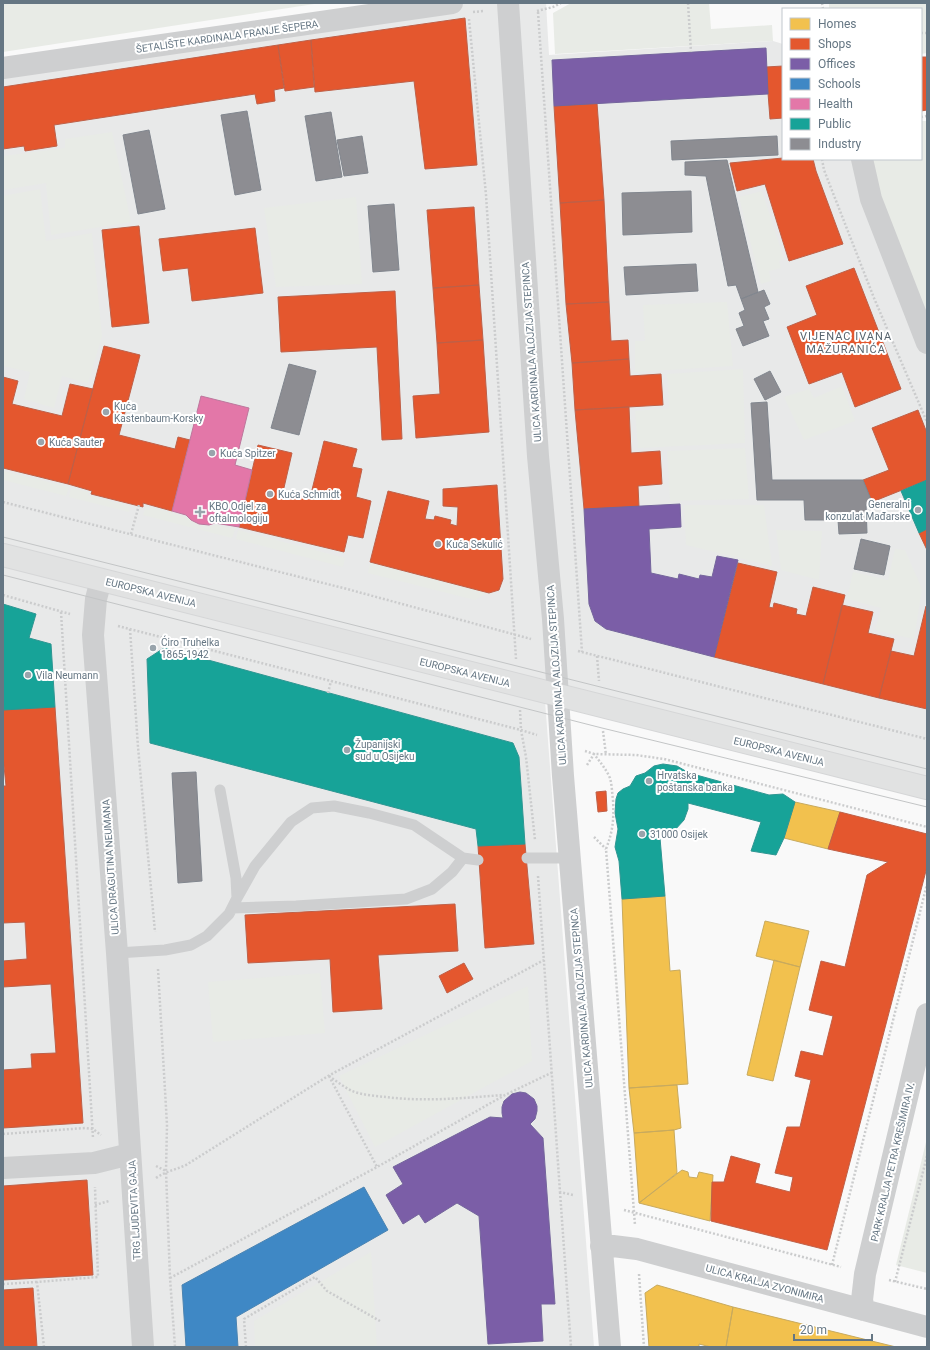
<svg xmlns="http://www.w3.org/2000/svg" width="930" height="1350" font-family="Roboto,sans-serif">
<rect width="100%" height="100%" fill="#f9f9f9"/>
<path fill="#e8e9e9" d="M398 3H546L549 55 773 41 783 44V159H868L927 321V798L545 701 594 1347H3V64Z"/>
<path fill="#e8ebe6" d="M3 3H321L3 52Z
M571 3H709L711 29 772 25 773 41 555 54 553 13Z
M829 3H927V53L921 54V9H829Z
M921 121H927V321L870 181 868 159H921Z
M112 132 131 222 51 235 46 183 3 190V156L65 148V139Z
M40 189 46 241 92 233 102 336 88 383 62 376 54 408 24 399 30 372 3 366V196Z
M762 191 784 259 779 261 781 268 769 271 771 281 761 284 739 197Z
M356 197 362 284 276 287 264 208Z
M727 302 733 366 635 372V341H645L643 305Z
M743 369 745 443 638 448 635 411 669 408 667 374Z
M842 386 855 421 804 440 784 397 809 389 814 398Z
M745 448 749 499 670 501 667 451Z
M3 471 69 487 66 496 3 480Z
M71 488 89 492 88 495 130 506 129 512 69 497Z
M684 505H764L772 566 686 545Z
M146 506 184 516 199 524 209 526 217 525 235 529 232 538 143 515Z
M238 530 345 558 343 567 236 539Z
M776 530 822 531 819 580 781 570Z
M895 549 905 550 922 589 914 639 875 630 881 608 847 599 853 572 888 580Z
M370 563 487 593 475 600 368 573Z
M320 973 325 1033 213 1042 208 982Z
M528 986 532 1061 375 1147 339 1076Z
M927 1138V1273L896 1265Z
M371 1252 377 1347H255L254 1321Z"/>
<path fill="#f2c14e" stroke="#c8aa5e" d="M795 802 840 812 828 849 784 838Z
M665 896 670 971 680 970 688 1084 629 1088 622 899Z
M765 921 809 931 800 967 756 956Z
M774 960 800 967 773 1081 747 1075Z
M677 1085 681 1128 674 1130 634 1133 629 1088Z
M674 1130 677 1173 639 1203 634 1133Z
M682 1170 688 1172 689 1177 697 1178 699 1172 713 1175 710 1221 639 1203Z
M657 1285 733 1307 726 1347H711L699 1344V1347H649L645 1293Z
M733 1307 896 1347H726Z"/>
<path fill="#e4572e" stroke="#be6048" d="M465 18 477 165 425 169 414 81 315 92 311 40Z
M311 40 314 87 285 91 278 45Z
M278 45 284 88 274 90 275 101 257 104 255 94 54 125 57 146 25 151 24 146 3 149V87Z
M921 57H927V110L921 111Z
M783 66V118L770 119 766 67Z
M597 103 604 200 560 203 554 106Z
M783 158V159H813L816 171 843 244 789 261 765 184 737 191 730 163Z
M604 200 609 302 566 304 560 203Z
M474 207 479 285 433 288 427 210Z
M139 226 149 323 112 327 102 230Z
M255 228 263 293 192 301 188 268 163 271 159 239Z
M854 268 901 389 855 407 842 372 809 384 787 327 817 315 806 286Z
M479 285 483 340 437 343 433 288Z
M395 291 402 439 382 440 377 347 281 352 278 297Z
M609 302 611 341 628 340 629 359 572 363 566 304Z
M483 340 489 432 416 438 413 396 440 394 437 343Z
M104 346 140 355 119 435 175 449 178 437 190 440 172 511 143 503V507L91 494 92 491 68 484Z
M629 359 630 376 661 374 663 405 575 410 572 363Z
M3 377 18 381 12 404 62 416 70 384 93 389 68 484 3 468Z
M629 407 631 453 660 451 662 484 638 486 639 507 584 509 575 410Z
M918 410 927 433V480L872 502 863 480 889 470 872 428Z
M324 441 357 449 352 467 362 469 356 497 371 501 363 538 348 535 344 552 239 527 258 445 292 453 283 492 310 498Z
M497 485 503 579 499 590 489 593 370 562 388 491 429 501 425 519 434 520 435 516 451 520 450 524 457 526 458 507 443 506V489Z
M927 529V550L919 533Z
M738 563 777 572 769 607 773 608 774 603 797 609 796 614 806 616 813 587 845 595 823 684 714 657Z
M842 605 873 612 868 633 894 639 879 698 823 684Z
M926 606H927V709L879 698 891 651 914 656Z
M55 707 83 1123 3 1128V1070L32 1068 31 1054 56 1053 51 984 3 987V961L27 959 25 922 3 923V786H6L3 756V710Z
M606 791 607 811 598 812 596 792Z
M840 812 927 834V867L827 1250 711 1221 712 1182H724L731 1156 760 1164 755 1183 790 1192 793 1177 775 1173 787 1127H800L811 1080 795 1076 801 1051 823 1056 833 1016 809 1010 821 961 845 967 867 875 888 862 828 849Z
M525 844 534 944 485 948 478 846Z
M455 904 458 951 378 955 382 1009 333 1012 330 959 248 963 245 915Z
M464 963 473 979 447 993 439 976Z
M87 1180 93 1275 3 1280V1186Z
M33 1288 37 1347H3V1290Z"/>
<path fill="#7b5ea7" stroke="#74659c" d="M766 48 768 94 554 106 552 60Z
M680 504 681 527 649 529 651 573 678 579 679 574 699 579 700 575 712 577 717 556 738 560 714 657 606 629 595 621 589 604 584 509Z
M520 1092 526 1093 534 1099 537 1106V1111L535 1119 530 1124 543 1138 555 1304H541L543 1341 488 1344 479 1216 457 1203 425 1223 419 1214 403 1224 386 1195 403 1184 393 1167 490 1117 503 1118 502 1113V1107L504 1101 512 1094Z"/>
<path fill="#3f88c5" stroke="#4a83b1" d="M364 1187 388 1230 236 1317 238 1347H186L182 1285Z"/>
<path fill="#e377a8" stroke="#bd779d" d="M201 396 249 408 235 465 252 470 239 527 215 523 209 525 199 524 191 520 186 515 172 511Z"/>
<path fill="#17a398" stroke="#2e9692" d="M927 480V529L919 533 901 491Z
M3 604 36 614 29 638 51 644 55 707 3 710Z
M164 648 513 743 519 757 525 844 478 846 476 829 150 743 147 659Z
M663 764 677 766 689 773 769 795 783 794 795 802 784 838 776 855 751 851 761 822 688 803V809L684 820 674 831 660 838 665 896 622 899 619 861 615 847 618 829 615 813 616 799 618 793 623 789 630 786 636 776 645 773 654 766Z"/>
<path fill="#8d8d92" stroke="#81868e" d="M247 111 261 190 235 195 221 115Z
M331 112 342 177 316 181 305 116Z
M149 130 165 209 138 214 123 135Z
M362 136 368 173 344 176 337 140Z
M777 136 778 155 672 160 671 141Z
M727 160 758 292 741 299 736 285 728 286 706 176 685 175V162Z
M691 191 692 232 623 235 622 193Z
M394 204 399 270 373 272 368 206Z
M696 264 698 291 626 295 624 267Z
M764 290 770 304 764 307 769 319 763 321 769 336 743 346 736 329 744 326 739 313 745 310 741 299Z
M289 364 316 371 299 435 271 428Z
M770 371 781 392 765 400 754 379Z
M767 402 772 480H863L872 502 866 504 867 533 839 534 838 520H805L804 500H757L751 403Z
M861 539 890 546 884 575 854 569Z
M196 772 202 881 178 883 172 773Z"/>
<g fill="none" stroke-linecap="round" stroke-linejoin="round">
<g stroke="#d5d6d7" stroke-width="24">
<path id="secondary" d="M3 555 927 788"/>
</g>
<path stroke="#cbcccd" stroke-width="2.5" stroke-dasharray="2 2" stroke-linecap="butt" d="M688 3 691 52
M822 3 823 9
M537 11 553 7 561 3
M473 12 484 11
M538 12 582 652
M469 19 486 195 516 659
M921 33H927
M921 117 927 116
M822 159 824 170 874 298 927 422
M3 502 347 589 531 639
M131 534 139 505
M3 595 70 614
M61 612 93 1138
M118 626 521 730 537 735
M130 629 138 747 155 932
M578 651 927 739
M597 656 599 681
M328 693 331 681
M520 710 521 730 526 757 535 840
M603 731 606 755
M585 751 594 754 636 755 664 759 927 827
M587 765 594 754C600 762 606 769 610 778 612 785 612 793 613 800 614 819 613 831 606 849L635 1225
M594 837 606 849
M538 876 560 1192 573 1195
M158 969 167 1125 166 1171 170 1278 175 1347
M329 1076C336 1081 344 1087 352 1091 362 1095 375 1096 386 1097 425 1102 463 1098 503 1095
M329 1076 377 1167
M3 1134 85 1128 93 1129 101 1135
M156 1166 166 1171
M156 1178C166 1171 175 1170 186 1165L328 1076 544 960
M560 1192 571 1347
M95 1205 109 1201
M624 1210 841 1267
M832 1265 927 884
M639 1274 644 1347
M170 1278 377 1167 505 1095 553 1072
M889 1280 927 1289
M895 1282 927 1156
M3 1284 37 1282
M44 1347 37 1282 98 1277 95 1187
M246 1347 244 1319 315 1277 327 1291 380 1321"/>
<path stroke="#cecfd0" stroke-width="11" d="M527 858H570
M237 898 255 866 291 822 312 808 334 806 369 813 414 825 463 858 478 860
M232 908 296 906 406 899 432 889 452 872 463 858
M117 953 165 950 191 945 207 936 229 914 237 898 236 878 220 790"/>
<path stroke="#cecfd0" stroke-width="22" d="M508 3 538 456 553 619 563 776 610 1347
M3 68 452 3
M862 159 871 199 927 343
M101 580 96 599 93 635 117 953 143 1347
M3 1168 94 1163 130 1154
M601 1246H613L637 1249 927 1327
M864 1310 862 1300 865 1274 927 1014"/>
<use href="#secondary" stroke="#e1e2e2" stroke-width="22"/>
<path stroke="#c3c5c6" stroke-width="1" d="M3 537 927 769
M3 575 602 728 927 807"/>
</g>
<g fill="#99a4ac" stroke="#fff" stroke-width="1.5">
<circle cx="106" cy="412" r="4"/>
<circle cx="41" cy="442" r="4"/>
<circle cx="212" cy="453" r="4"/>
<circle cx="270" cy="494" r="4"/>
<circle cx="918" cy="510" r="4"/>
<path d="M198 506h4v4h4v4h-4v4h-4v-4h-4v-4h4z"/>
<circle cx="438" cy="544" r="4"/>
<circle cx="153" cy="648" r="4"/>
<circle cx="28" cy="675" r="4"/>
<circle cx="347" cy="750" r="4"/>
<circle cx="649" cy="781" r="4"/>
<circle cx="642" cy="834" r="4"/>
</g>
<g text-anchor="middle" stroke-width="4" stroke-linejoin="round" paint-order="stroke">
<g font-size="10" fill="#657683" stroke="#fff">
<text transform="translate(227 36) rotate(-8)" y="4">ŠETALIŠTE KARDINALA FRANJE ŠEPERA</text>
<text transform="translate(531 352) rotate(-94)" y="4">ULICA KARDINALA ALOJZIJA STEPINCA</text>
<text transform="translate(151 592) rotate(14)" y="4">EUROPSKA AVENIJA</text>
<text transform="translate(465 672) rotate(14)" y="4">EUROPSKA AVENIJA</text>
<text transform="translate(556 675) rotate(-94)" y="4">ULICA KARDINALA ALOJZIJA STEPINCA</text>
<text transform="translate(779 751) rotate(14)" y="4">EUROPSKA AVENIJA</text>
<text transform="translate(110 867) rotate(-94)" y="4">ULICA DRAGUTINA NEUMANA</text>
<text transform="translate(581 998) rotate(-95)" y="4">ULICA KARDINALA ALOJZIJA STEPINCA</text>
<text transform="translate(892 1162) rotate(-77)" y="4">PARK KRALJA PETRA KREŠIMIRA IV.</text>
<text transform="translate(134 1210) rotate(-93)" y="4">TRG LJUDEVITA GAJA</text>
<text transform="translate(765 1283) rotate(15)" y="4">ULICA KRALJA ZVONIMIRA</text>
</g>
<g font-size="10" fill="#657683" stroke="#fff" text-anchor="start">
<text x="114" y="410">Kuća<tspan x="114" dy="12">Kastenbaum-Korsky</tspan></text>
<text x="49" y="446">Kuća Sauter</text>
<text x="220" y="457">Kuća Spitzer</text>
<text x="278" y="498">Kuća Schmidt</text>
<text x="910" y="508" text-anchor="end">Generalni<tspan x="910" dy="12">konzulat Mađarske</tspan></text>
<text x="209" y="510">KBO Odjel za<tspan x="209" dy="12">oftalmologiju</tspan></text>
<text x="446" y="548">Kuća Sekulić</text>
<text x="161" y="646">Ćiro Truhelka<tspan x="161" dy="12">1865-1942</tspan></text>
<text x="36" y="679">Vila Neumann</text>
<text x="355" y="748">Županijski<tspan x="355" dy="12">sud u Osijeku</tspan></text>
<text x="657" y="779">Hrvatska<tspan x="657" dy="12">poštanska banka</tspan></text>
<text x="650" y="838">31000 Osijek</text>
</g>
<g font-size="11" letter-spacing="1" fill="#57646e" stroke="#fff">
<text x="846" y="340">VIJENAC IVANA<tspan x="846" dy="13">MAŽURANIĆA</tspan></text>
</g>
</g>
<rect width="930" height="1350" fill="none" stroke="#657683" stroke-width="8"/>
<rect x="782" y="8" width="140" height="152" fill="#ffffff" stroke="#c1c8cd"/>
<rect x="790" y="18" width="20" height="12" fill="#f2c14e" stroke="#c1c8cd"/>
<text x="818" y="28" font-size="12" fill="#657683">Homes</text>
<rect x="790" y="38" width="20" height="12" fill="#e4572e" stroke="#c1c8cd"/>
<text x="818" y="48" font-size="12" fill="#657683">Shops</text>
<rect x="790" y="58" width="20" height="12" fill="#7b5ea7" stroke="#c1c8cd"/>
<text x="818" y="68" font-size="12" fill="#657683">Offices</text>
<rect x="790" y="78" width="20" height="12" fill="#3f88c5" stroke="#c1c8cd"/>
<text x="818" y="88" font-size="12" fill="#657683">Schools</text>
<rect x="790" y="98" width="20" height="12" fill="#e377a8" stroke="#c1c8cd"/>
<text x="818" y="108" font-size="12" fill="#657683">Health</text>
<rect x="790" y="118" width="20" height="12" fill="#17a398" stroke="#c1c8cd"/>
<text x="818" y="128" font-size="12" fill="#657683">Public</text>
<rect x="790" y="138" width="20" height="12" fill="#8d8d92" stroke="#c1c8cd"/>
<text x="818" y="148" font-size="12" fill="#657683">Industry</text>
<path d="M794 1334v6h78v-6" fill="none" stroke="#657683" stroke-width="2"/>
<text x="800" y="1334" font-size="12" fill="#657683" stroke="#ffffff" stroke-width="3" paint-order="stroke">20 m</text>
</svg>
